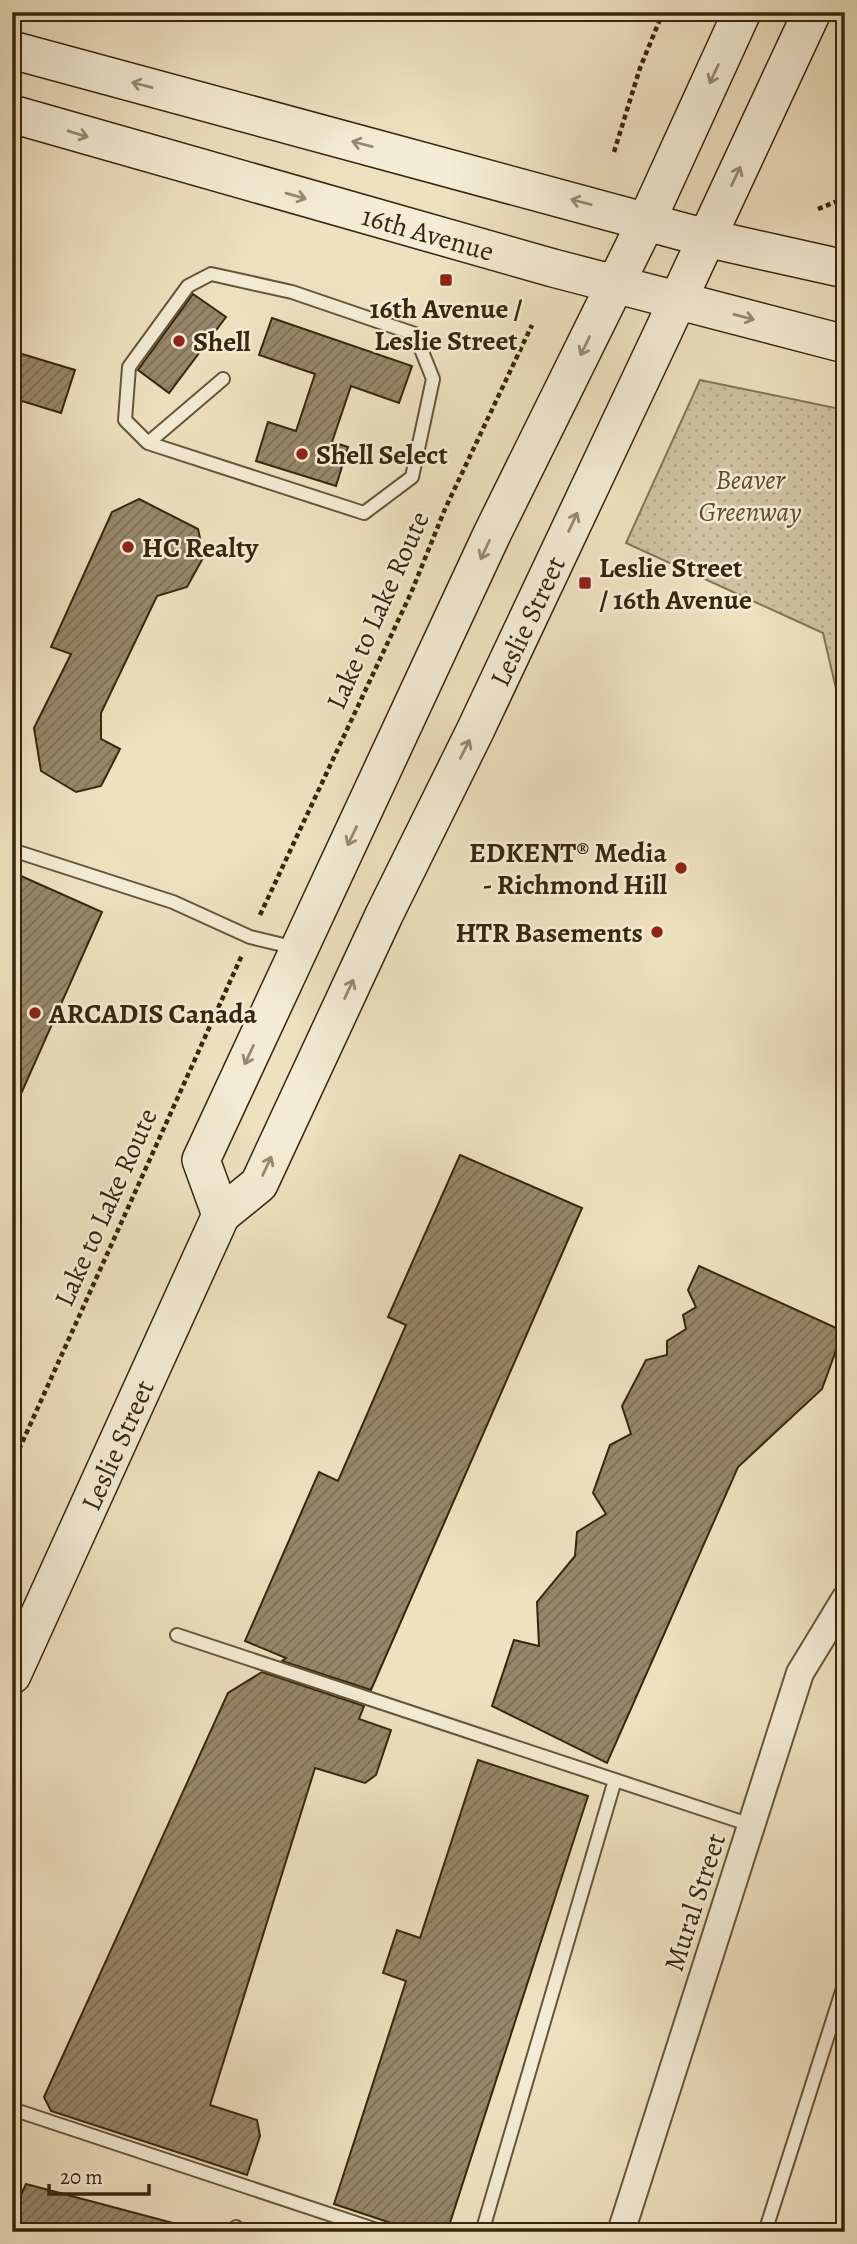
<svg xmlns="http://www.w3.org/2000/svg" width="857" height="2244" font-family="Alegreya,serif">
<defs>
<pattern id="green-dots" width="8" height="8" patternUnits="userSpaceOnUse" patternTransform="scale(1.75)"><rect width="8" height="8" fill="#cfc1a1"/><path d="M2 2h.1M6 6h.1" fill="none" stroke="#b2a689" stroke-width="1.8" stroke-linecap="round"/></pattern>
<pattern id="building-hatch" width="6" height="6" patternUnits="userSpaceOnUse" patternTransform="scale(1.75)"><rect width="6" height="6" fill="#97876a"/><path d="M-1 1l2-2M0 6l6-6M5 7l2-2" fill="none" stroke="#7c6e56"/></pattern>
</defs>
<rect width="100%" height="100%" fill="#eee1c0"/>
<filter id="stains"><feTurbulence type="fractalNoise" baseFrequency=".00286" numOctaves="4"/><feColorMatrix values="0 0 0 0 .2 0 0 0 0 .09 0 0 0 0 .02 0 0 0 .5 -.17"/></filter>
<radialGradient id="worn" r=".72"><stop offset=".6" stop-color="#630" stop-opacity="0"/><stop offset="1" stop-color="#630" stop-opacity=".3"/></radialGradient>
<path fill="url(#green-dots)" stroke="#847456" stroke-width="2" d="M700 380 845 410V727L823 633 626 543Z"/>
<path fill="url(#building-hatch)" stroke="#38260c" stroke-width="2" d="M193 294 226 317 169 393 138 370Z
M272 318 412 366 399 403 351 386 332 442 348 447 336 486 256 461 268 422 296 431 315 374 259 355Z
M12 351 75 370 61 413 12 398Z
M139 499 198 529 204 556 187 587 157 596 101 713V739L120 749 101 786 76 792 41 771 34 728 71 654 51 647 112 512Z
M12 872 102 912 12 1114Z
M460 1155 582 1208 371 1690 282 1661 286 1658 245 1641 319 1472 338 1481 406 1325 388 1317Z
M699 1266 843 1331 822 1389 738 1467 607 1763 492 1706 514 1640 539 1646 537 1602 575 1556 577 1532 606 1514 593 1493 610 1445 631 1434 622 1406 646 1360 667 1355V1341L686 1329 683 1315 696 1307 688 1290Z
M262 1672 364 1706 359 1719 391 1730 376 1775 365 1783 315 1768 210 2105 257 2120 260 2136 247 2175 51 2111 44 2097 228 1693Z
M478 1760 588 1796 447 2232H418L334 2204 406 1981 383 1973 397 1930 420 1938Z
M26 2184 173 2223 172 2232H12V2214Z"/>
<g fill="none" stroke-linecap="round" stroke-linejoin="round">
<g stroke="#665539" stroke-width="16">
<path id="service" d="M148 443 125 420 129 367 188 286 211 274 292 292 415 334 433 379 412 477 364 513 148 443 223 379
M12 850 173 902 250 937 296 948
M177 1635 751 1825
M12 2109 383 2232
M234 2232 236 2227
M482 2232 615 1780
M765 2232 845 1982"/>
</g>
<g stroke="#665539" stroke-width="30">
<path id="minor" d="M621 2232 800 1673 845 1599"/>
</g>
<g stroke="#38260c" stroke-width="40">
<path id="secondary" d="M12 50 706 238 845 269
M12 114 553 268 845 344
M221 1215 201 1160 492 534 647 220 742 12
M12 1675 221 1215 259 1184 384 915 475 731 663 332 812 12"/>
</g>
<path stroke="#38260c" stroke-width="4.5" stroke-dasharray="5 3.5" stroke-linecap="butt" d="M614 152 640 68 663 12
M818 209 845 198
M260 915 411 593 445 509 532 325
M12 1465 242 955"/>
<use href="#service" stroke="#f4ecd6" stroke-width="12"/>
<use href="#minor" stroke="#f4ecd6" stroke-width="26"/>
<use href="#secondary" stroke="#f4ecd6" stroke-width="37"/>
</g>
<defs><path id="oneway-shaft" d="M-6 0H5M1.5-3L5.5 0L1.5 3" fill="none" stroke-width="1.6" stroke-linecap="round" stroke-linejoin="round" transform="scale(1.75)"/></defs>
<g stroke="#968971">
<use href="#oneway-shaft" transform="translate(714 74) rotate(115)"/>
<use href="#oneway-shaft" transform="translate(142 85) rotate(-165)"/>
<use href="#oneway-shaft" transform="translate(78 134) rotate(17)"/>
<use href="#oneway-shaft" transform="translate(362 144) rotate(-165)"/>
<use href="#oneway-shaft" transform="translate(736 176) rotate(-65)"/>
<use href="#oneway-shaft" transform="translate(296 196) rotate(16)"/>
<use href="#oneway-shaft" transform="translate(581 202) rotate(-165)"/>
<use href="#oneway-shaft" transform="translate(744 317) rotate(15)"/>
<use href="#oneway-shaft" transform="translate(585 346) rotate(116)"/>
<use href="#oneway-shaft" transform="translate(573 522) rotate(-65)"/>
<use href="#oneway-shaft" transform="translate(485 550) rotate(115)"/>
<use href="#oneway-shaft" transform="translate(465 749) rotate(-63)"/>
<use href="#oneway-shaft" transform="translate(352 836) rotate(116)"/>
<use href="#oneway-shaft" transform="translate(349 989) rotate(-65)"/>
<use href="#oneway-shaft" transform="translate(249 1055) rotate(115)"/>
<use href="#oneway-shaft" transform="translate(267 1166) rotate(-65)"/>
</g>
<g fill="#8f2418" stroke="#f4ecd6" stroke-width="2.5">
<rect x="439" y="273" width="14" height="14" rx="3.5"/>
<circle cx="179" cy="341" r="7"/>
<circle cx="302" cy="454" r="7"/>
<circle cx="128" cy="547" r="7"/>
<rect x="578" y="576" width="14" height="14" rx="3.5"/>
<circle cx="681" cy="868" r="7"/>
<circle cx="657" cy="932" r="7"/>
<circle cx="35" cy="1013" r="7"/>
</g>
<g text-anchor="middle" stroke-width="5" stroke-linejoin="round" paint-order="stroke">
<g font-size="28" fill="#38260c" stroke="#f4ecd6">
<text transform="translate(428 233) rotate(16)" y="10">16th Avenue</text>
<text transform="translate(377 610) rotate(-66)" y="10">Lake to Lake Route</text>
<text transform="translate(527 621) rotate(-65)" y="10">Leslie Street</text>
<text transform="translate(105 1207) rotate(-66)" y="10">Lake to Lake Route</text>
<text transform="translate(117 1445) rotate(-66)" y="10">Leslie Street</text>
<text transform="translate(694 1902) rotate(-72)" y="10">Mural Street</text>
</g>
<g font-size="28" font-weight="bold" fill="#38260c" stroke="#f4ecd6" text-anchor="start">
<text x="446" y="318" text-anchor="middle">16th Avenue /<tspan x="446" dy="32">Leslie Street</tspan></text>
<text x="193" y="351">Shell</text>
<text x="316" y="464">Shell Select</text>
<text x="142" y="557">HC Realty</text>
<text x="599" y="577">Leslie Street<tspan x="599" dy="32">/ 16th Avenue</tspan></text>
<text x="667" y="862" text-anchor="end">EDKENT® Media<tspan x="667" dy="32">- Richmond Hill</tspan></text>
<text x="643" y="942" text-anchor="end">HTR Basements</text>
<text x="49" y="1023">ARCADIS Canada</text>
</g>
<g font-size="28" font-style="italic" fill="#5e4d31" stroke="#f4ecd6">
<text x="750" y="489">Beaver<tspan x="750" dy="32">Greenway</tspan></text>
</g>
</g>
<rect width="857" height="2244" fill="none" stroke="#eee1c0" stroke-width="42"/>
<rect x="14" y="14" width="829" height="2216" fill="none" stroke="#38260c" stroke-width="3.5"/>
<rect x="21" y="21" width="815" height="2202" fill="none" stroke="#38260c" stroke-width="2"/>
<path d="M49 2184v10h100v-10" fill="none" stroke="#38260c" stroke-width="3.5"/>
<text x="60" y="2184" font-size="21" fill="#38260c" stroke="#f4ecd6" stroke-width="5" paint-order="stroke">20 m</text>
<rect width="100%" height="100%" filter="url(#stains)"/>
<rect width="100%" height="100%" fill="url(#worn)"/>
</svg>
